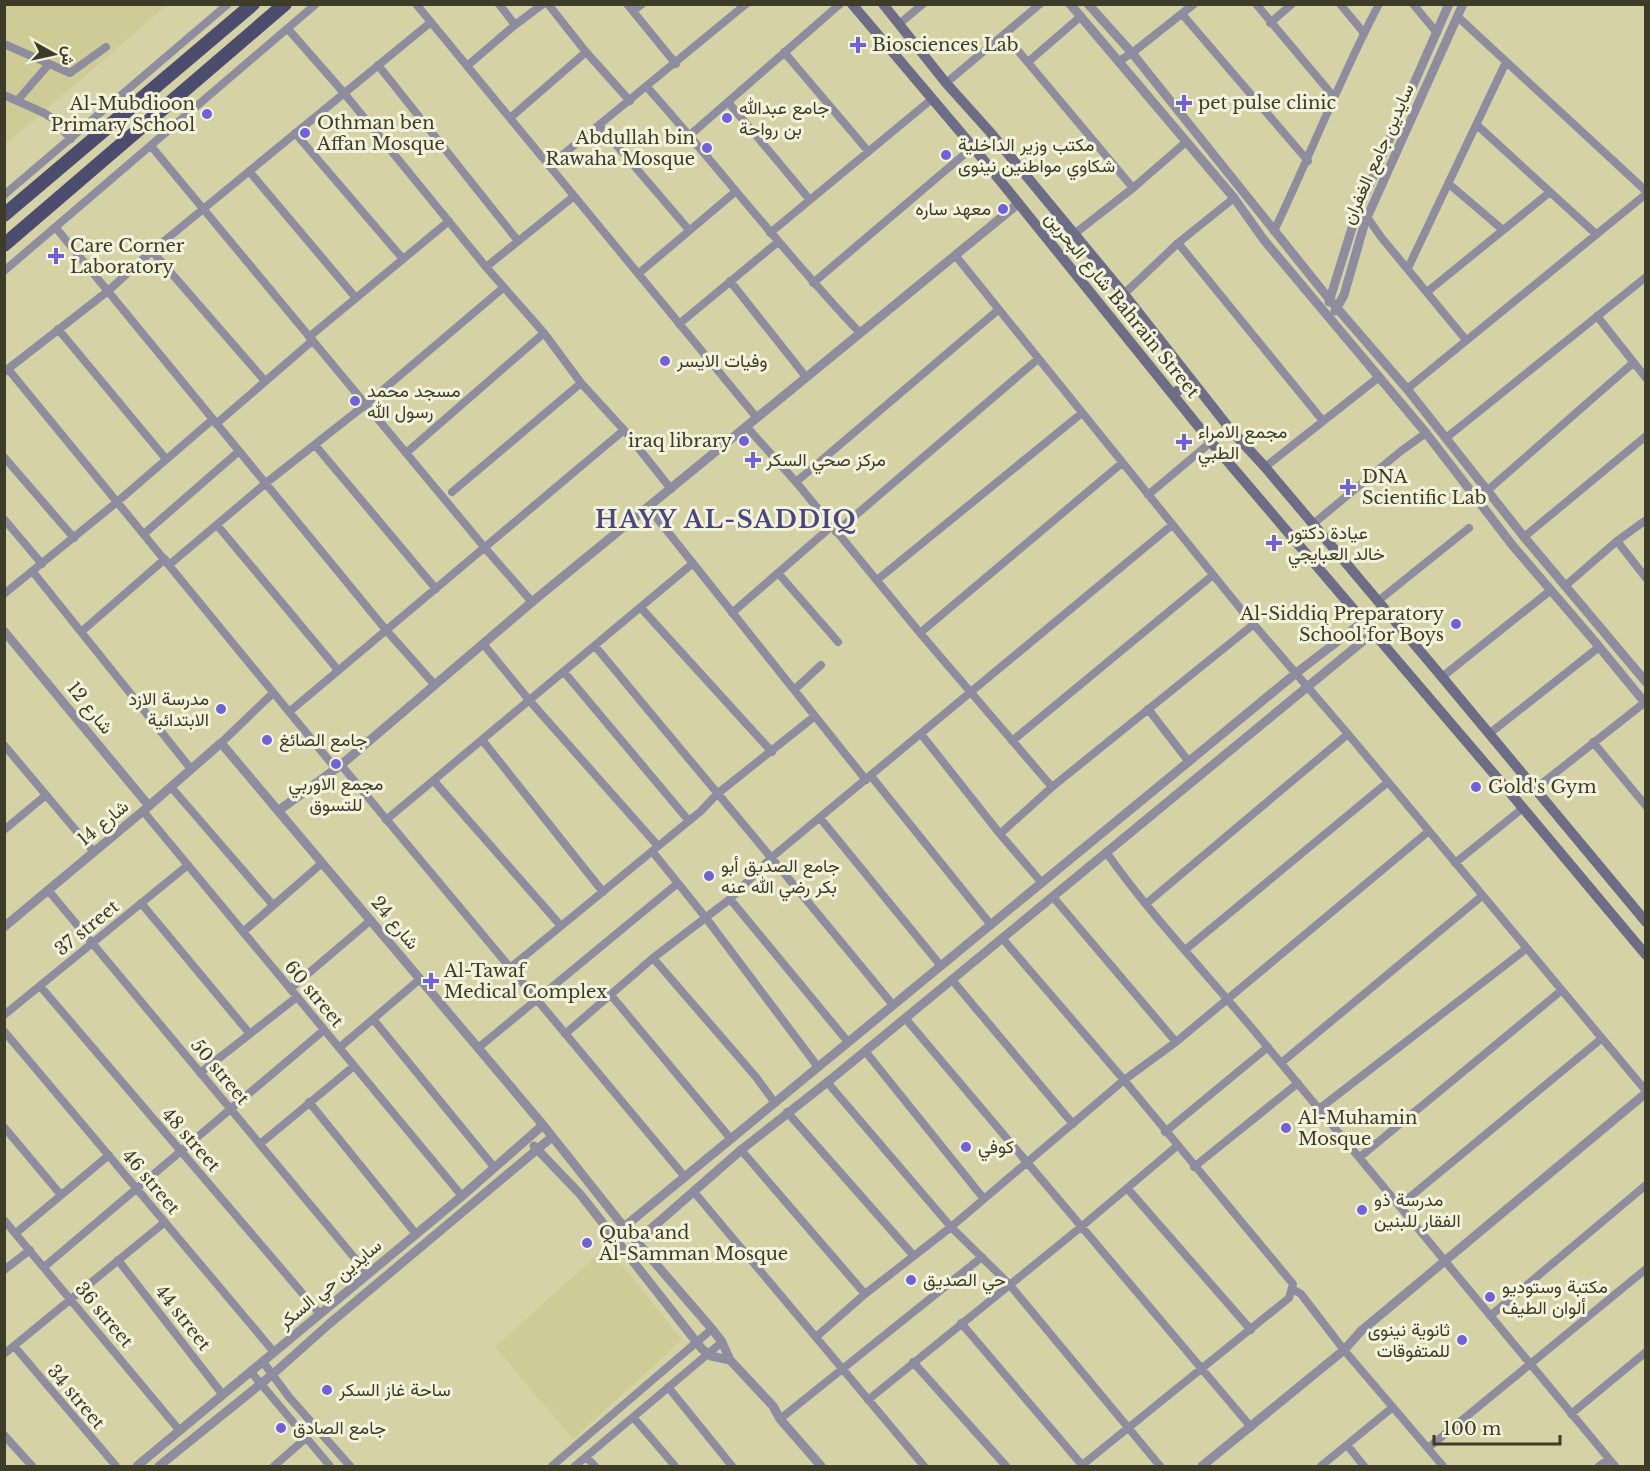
<svg xmlns="http://www.w3.org/2000/svg" width="1650" height="1471" font-family="'Libre Baskerville',Vazirmatn,serif">
<rect width="100%" height="100%" fill="#d5d2a5"/>
<path fill="#cfcb96" d="M5 5H167L5 145Z
M607 1246 682 1340 573 1439 495 1347Z"/>
<g fill="none" stroke-linecap="round" stroke-linejoin="round">
<path stroke="#8d8d9f" stroke-width="8" d="M416 4 757 418
M499 4 515 25
M548 4 586 52 630 101
M627 4 676 64
M1256 4 1334 97
M1340 4 1364 33
M1413 4 1437 33
M633 11 642 4
M1182 14 1308 161
M1458 17 1646 191
M1270 23 1292 4
M899 24 923 4
M288 29 344 93 486 267 544 333 581 383 624 430 671 489
M1004 34 1133 188
M4 44 70 73 106 47
M784 52 868 151
M1119 61 1132 53 1194 4
M1028 62 1080 17
M378 65 518 241
M467 66 515 25 543 4
M946 83 1040 4
M647 87C719 168 785 254 860 333
M4 95 44 113 52 118 71 139
M17 101 49 64
M728 102 810 200
M510 118 586 52
M1477 125 1596 234
M600 126 689 230
M295 133 403 259
M690 135 840 4
M151 146 485 548 532 602
M549 166 746 4
M249 171 356 298
M1449 184 1503 230
M4 195 228 4
M1367 217 1381 237 1466 340
M56 228 386 630 434 684
M1274 231C1310 156 1340 78 1379 4
M770 233 932 99
M1073 235 1133 188 1186 142
M1178 243 1323 421
M152 251 265 381
M955 255 1244 613 1348 734 1646 1091
M486 267 573 197
M1408 268 1506 62
M4 271 316 4
M638 274 735 192
M730 281 806 377
M813 283 973 147
M1427 292 1550 192
M1124 294 1178 243 1234 198
M1597 316 1646 378
M679 324 778 242
M58 329 166 459
M309 337 449 221
M8 369 336 769
M4 372 108 291 152 251 431 22
M1407 389 1646 194
M216 424 312 341
M746 426 796 482 920 633 1052 787
M1446 438 1646 277
M315 445 436 589
M406 453 544 333
M4 457 74 538
M1265 467 1379 377
M796 482 998 310
M1488 490 1633 363
M452 492 581 383
M1148 495 1211 442
M648 507 866 780
M4 519 42 564
M1313 524 1401 451 1426 433
M217 525 338 670
M836 532 1038 359
M145 533 238 452
M1524 537 1646 436
M1617 541 1646 578
M169 565 266 483 365 405 503 288
M33 572 191 769
M778 573 838 642
M877 580 1082 413
M1565 586 1617 541 1646 520
M4 594 117 502 212 420
M1378 601 1469 528
M641 608 772 752
M732 613 832 526
M81 632 165 559
M920 633 1122 463
M484 645 529 700 658 846
M595 646C694 766 795 885 893 1005
M564 672 689 821
M1442 677 1551 590
M794 690 821 665
M1148 709 1189 762
M289 712 624 430
M921 734 1000 834 1042 883
M1489 734 1599 647
M483 741 603 892
M1012 741 1213 575
M1593 742 1646 806
M221 743 273 693
M4 745 94 852
M341 765 685 1177
M871 776 991 925
M434 781 561 926
M171 787 273 905
M1535 789 1644 703
M143 811 462 1196
M820 818 941 966
M386 820 692 564
M4 830 46 795
M1000 834 1052 787 1254 624
M652 851 706 918 818 1067
M1106 852C1154 920 1213 980 1265 1044 1382 1185 1498 1326 1615 1466
M1455 863 1523 808
M48 890 368 1274
M1053 897 1176 1042
M730 899 848 1042
M141 903 250 1034
M1147 903 1348 734
M243 932 322 863
M1002 938 1124 1080 1293 1284 1289 1298 1081 1466
M1185 950 1388 782
M653 958 756 1077 775 1103
M510 968 701 811 717 794 815 716
M952 980 1073 1124
M40 986 320 1314
M290 989 371 920
M610 994 731 1139
M4 1015 188 865
M905 1018 1251 1427
M373 1019 494 1167
M4 1031 274 1352
M565 1034 653 958 730 899 772 857 1172 525
M339 1048 420 979
M478 1048 678 883
M865 1051 984 1199
M1281 1063 1482 896
M200 1073 297 997
M827 1082 951 1227 1009 1284 1160 1466
M309 1102 416 1234
M1319 1109 1526 949
M787 1112 913 1255
M4 1127 61 1195
M1165 1132 1268 1047
M260 1144 354 1066
M741 1150 865 1294
M1360 1157 1562 990
M1194 1167 1298 1083
M1127 1188 1251 1330
M694 1192 924 1466
M1399 1206 1601 1039
M4 1220 180 1431
M16 1233 109 1155
M118 1260 223 1395
M44 1267 324 1030
M4 1270 30 1250
M1292 1289 1301 1294 1344 1350 1443 1466
M1490 1316 1646 1185
M961 1323 1082 1465
M816 1337 865 1294 951 1227 1124 1080 1176 1042 1429 831
M14 1346 116 1466
M4 1354 165 1222
M263 1362 289 1397 350 1466
M913 1362 1006 1466
M251 1372 330 1466
M668 1387 732 1466
M868 1400 1081 1227 1177 1146
M1571 1414 1646 1352
M633 1417 675 1466
M780 1419 982 1257
M4 1435 32 1466
M1347 1445 1364 1466
M1428 1448 1646 1269
M586 1457 595 1466
M274 1466 306 1438
M552 1466 712 1329
M575 1466 722 1342
M1321 1466 1393 1407
M1599 1466 1609 1459"/>
<path stroke="#8d8d9f" stroke-width="9" d="M1070 4 1234 198 1264 240 1426 433 1513 546 1596 643 1646 704
M1088 4 1132 53 1330 300 1407 389 1524 537 1646 682
M1329 302 1356 215 1449 4
M1335 311 1344 295 1365 222 1463 4
M4 631 149 806
M278 811 341 765 532 602 1019 203
M4 927 149 806 221 743 543 1125 624 1227 712 1329 722 1342 730 1360 773 1406 780 1419 821 1466
M534 1146 580 1194 702 1349 711 1356 730 1360
M624 1227 1295 674 1364 621
M637 1241 741 1150 835 1076 1374 632
M137 1466 462 1196 543 1125
M159 1466 273 1374 329 1324 552 1137
M1202 1466 1344 1350 1361 1331 1646 1093"/>
<path stroke="#6d6d87" stroke-width="10" d="M852 4 973 147 1211 442 1523 808 1646 955
M883 4 946 83 990 132 1124 294 1230 429 1265 467 1442 677 1646 922
M1173 395 1191 379"/>
<path stroke="#4c4c6e" stroke-width="14" d="M4 215 253 4
M4 245 285 4"/>
</g>
<g fill="#6f61db" stroke="#f3f2db" stroke-width="2">
<path d="M855 36h6v6h6v6h-6v6h-6v-6h-6v-6h6z"/>
<path d="M1181 94h6v6h6v6h-6v6h-6v-6h-6v-6h6z"/>
<circle cx="207" cy="114" r="6"/>
<circle cx="727" cy="118" r="6"/>
<circle cx="305" cy="133" r="6"/>
<circle cx="707" cy="148" r="6"/>
<circle cx="946" cy="155" r="6"/>
<circle cx="1003" cy="209" r="6"/>
<path d="M53 247h6v6h6v6h-6v6h-6v-6h-6v-6h6z"/>
<circle cx="665" cy="361" r="6"/>
<circle cx="355" cy="401" r="6"/>
<circle cx="744" cy="441" r="6"/>
<path d="M1181 433h6v6h6v6h-6v6h-6v-6h-6v-6h6z"/>
<path d="M750 451h6v6h6v6h-6v6h-6v-6h-6v-6h6z"/>
<path d="M1345 478h6v6h6v6h-6v6h-6v-6h-6v-6h6z"/>
<path d="M1271 534h6v6h6v6h-6v6h-6v-6h-6v-6h6z"/>
<circle cx="1456" cy="624" r="6"/>
<circle cx="221" cy="709" r="6"/>
<circle cx="267" cy="740" r="6"/>
<circle cx="336" cy="764" r="6"/>
<circle cx="1476" cy="787" r="6"/>
<circle cx="709" cy="876" r="6"/>
<path d="M428 972h6v6h6v6h-6v6h-6v-6h-6v-6h6z"/>
<circle cx="1286" cy="1128" r="6"/>
<circle cx="966" cy="1147" r="6"/>
<circle cx="1362" cy="1210" r="6"/>
<circle cx="587" cy="1243" r="6"/>
<circle cx="911" cy="1280" r="6"/>
<circle cx="1490" cy="1297" r="6"/>
<circle cx="1462" cy="1340" r="6"/>
<circle cx="327" cy="1390" r="6"/>
<circle cx="281" cy="1428" r="6"/>
</g>
<g text-anchor="middle" stroke-width="6" stroke-linejoin="round" paint-order="stroke">
<g font-size="18" fill="#3d3c29" stroke="#f3f2db" text-anchor="start">
<text x="872" y="51">Biosciences Lab</text>
<text x="1198" y="109">pet pulse clinic</text>
<text x="195" y="110" text-anchor="end">Al-Mubdioon<tspan x="195" dy="21">Primary School</tspan></text>
<text x="739" y="114">جامع عبدالله<tspan x="739" dy="21">بن رواحة</tspan></text>
<text x="317" y="129">Othman ben<tspan x="317" dy="21">Affan Mosque</tspan></text>
<text x="695" y="144" text-anchor="end">Abdullah bin<tspan x="695" dy="21">Rawaha Mosque</tspan></text>
<text x="958" y="151">مكتب وزير الداخلية<tspan x="958" dy="21">شكاوي مواطنين نينوى</tspan></text>
<text x="991" y="215" text-anchor="end">معهد ساره</text>
<text x="70" y="252">Care Corner<tspan x="70" dy="21">Laboratory</tspan></text>
<text x="677" y="367">وفيات الايسر</text>
<text x="367" y="397">مسجد محمد<tspan x="367" dy="21">رسول الله</tspan></text>
<text x="1198" y="438">مجمع الامراء<tspan x="1198" dy="21">الطبي</tspan></text>
<text x="732" y="447" text-anchor="end">iraq library</text>
<text x="766" y="466">مركز صحي السكر</text>
<text x="1362" y="483">DNA<tspan x="1362" dy="21">Scientific Lab</tspan></text>
<text x="1288" y="539">عيادة دكتور<tspan x="1288" dy="21">خالد العبايجي</tspan></text>
<text x="1444" y="620" text-anchor="end">Al-Siddiq Preparatory<tspan x="1444" dy="21">School for Boys</tspan></text>
<text x="209" y="705" text-anchor="end">مدرسة الازد<tspan x="209" dy="21">الابتدائية</tspan></text>
<text x="279" y="746">جامع الصائغ</text>
<text x="336" y="790" text-anchor="middle">مجمع الاوربي<tspan x="336" dy="21">للتسوق</tspan></text>
<text x="1488" y="793">Gold's Gym</text>
<text x="721" y="872">جامع الصديق أبو<tspan x="721" dy="21">بكر رضي الله عنه</tspan></text>
<text x="444" y="977">Al-Tawaf<tspan x="444" dy="21">Medical Complex</tspan></text>
<text x="1298" y="1124">Al-Muhamin<tspan x="1298" dy="21">Mosque</tspan></text>
<text x="978" y="1153">كوفي</text>
<text x="1374" y="1206">مدرسة ذو<tspan x="1374" dy="21">الفقار للبنين</tspan></text>
<text x="599" y="1239">Quba and<tspan x="599" dy="21">Al-Samman Mosque</tspan></text>
<text x="923" y="1286">حي الصديق</text>
<text x="1502" y="1293">مكتبة وستوديو<tspan x="1502" dy="21">ألوان الطيف</tspan></text>
<text x="1450" y="1336" text-anchor="end">ثانوية نينوى<tspan x="1450" dy="21">للمتفوقات</tspan></text>
<text x="339" y="1396">ساحة غاز السكر</text>
<text x="293" y="1434">جامع الصادق</text>
</g>
<g font-size="18" fill="#3d3c29" stroke="#f3f2db">
<text transform="translate(1378 154) rotate(-66)" y="6">سايدين جامع الغفران</text>
<text transform="translate(1122 305) rotate(51)" y="6">شارع البحرين Bahrain Street</text>
<text transform="translate(90 708) rotate(51)" y="6">شارع 12</text>
<text transform="translate(103 823) rotate(-40)" y="6">شارع 14</text>
<text transform="translate(395 923) rotate(50)" y="6">شارع 24</text>
<text transform="translate(87 928) rotate(-39)" y="6">37 street</text>
<text transform="translate(314 994) rotate(50)" y="6">60 street</text>
<text transform="translate(220 1072) rotate(50)" y="6">50 street</text>
<text transform="translate(191 1140) rotate(49)" y="6">48 street</text>
<text transform="translate(151 1182) rotate(50)" y="6">46 street</text>
<text transform="translate(330 1284) rotate(-40)" y="6">سايدين حي السكر</text>
<text transform="translate(104 1315) rotate(50)" y="6">36 street</text>
<text transform="translate(183 1318) rotate(52)" y="6">44 street</text>
<text transform="translate(76 1397) rotate(50)" y="6">34 street</text>
</g>
<g font-size="24" font-weight="bold" letter-spacing="1.5" fill="#494583" stroke="#f3f2db">
<text x="726" y="528">HAYY AL-SADDIQ</text>
</g>
</g>
<rect width="1650" height="1471" fill="none" stroke="#3d3c29" stroke-width="12"/>
<g transform="translate(54 54) rotate(98)" stroke="#f3f2db" stroke-width="4.5" paint-order="stroke">
<path d="M0-4.5L10 22L0 15L-10 22Z" fill="#3d3c29"/>
<text y="-9" font-size="16" font-weight="bold" text-anchor="middle" fill="#3d3c29">ش</text>
</g>
<path d="M1434 1435v9h126v-9" fill="none" stroke="#3d3c29" stroke-width="3"/>
<text x="1443" y="1435" font-size="18" fill="#3d3c29" stroke="#f3f2db" stroke-width="4.5" paint-order="stroke">100 m</text>
</svg>
